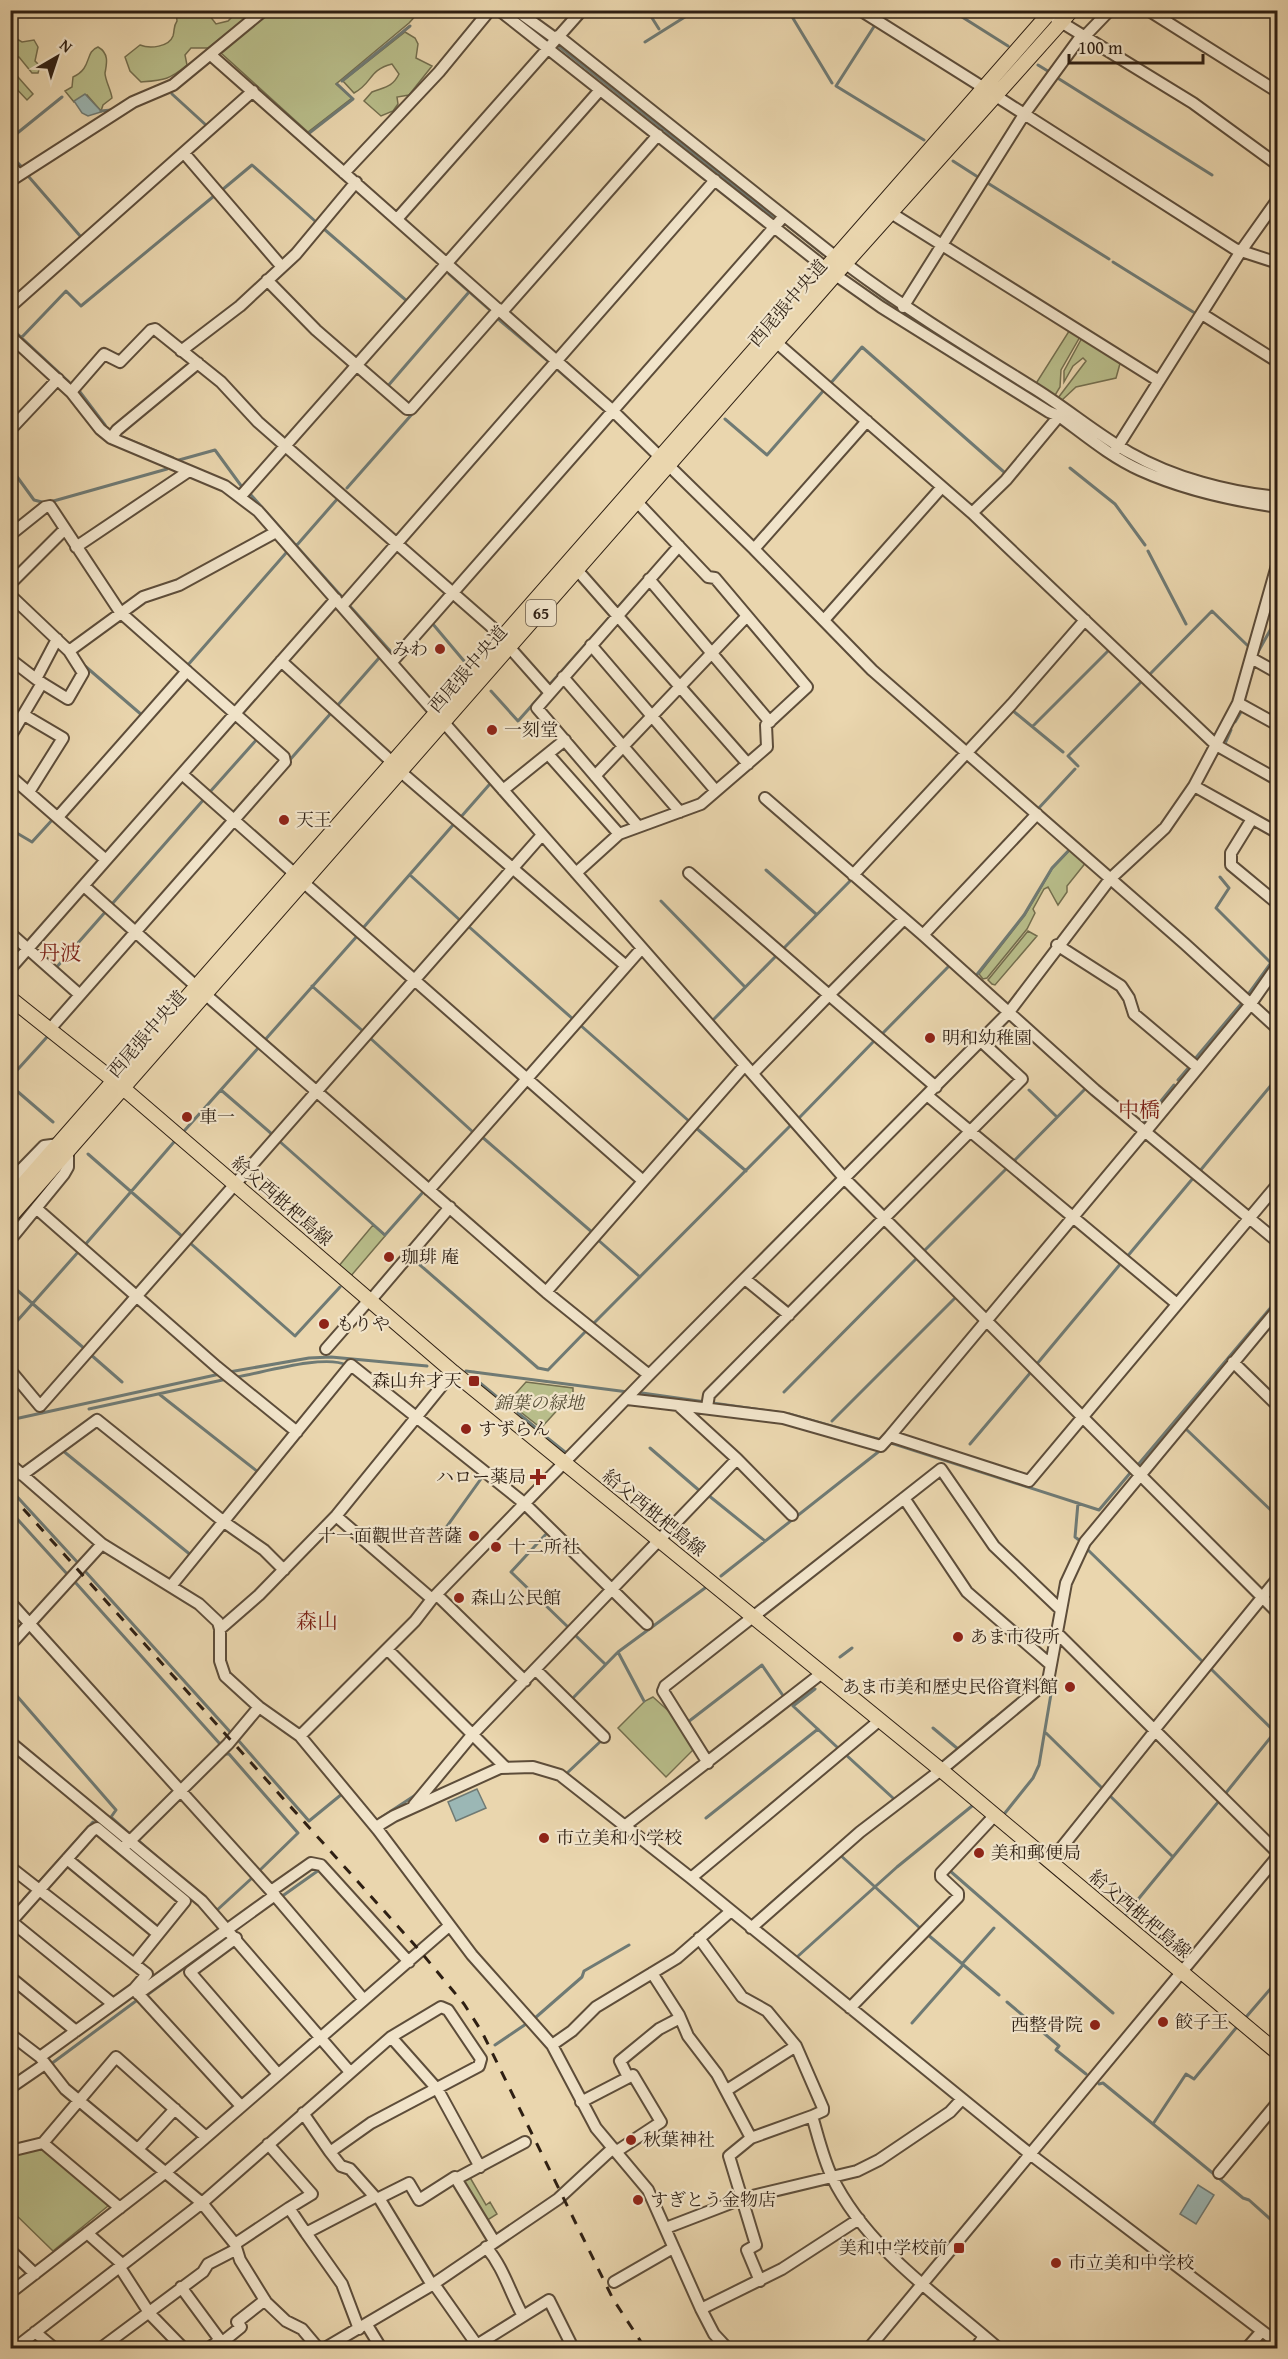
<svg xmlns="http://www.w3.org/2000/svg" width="1288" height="2359" font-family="'Gentium Book Plus','Noto Serif JP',serif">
<rect width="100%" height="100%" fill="#ead6ae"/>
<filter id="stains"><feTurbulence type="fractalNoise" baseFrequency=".00333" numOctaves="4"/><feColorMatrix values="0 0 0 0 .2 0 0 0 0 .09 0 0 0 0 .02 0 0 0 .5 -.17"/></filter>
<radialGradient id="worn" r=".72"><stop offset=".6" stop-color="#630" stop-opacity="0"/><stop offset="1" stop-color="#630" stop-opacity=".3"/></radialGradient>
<path fill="#b8bd8a" stroke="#736e4e" stroke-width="1.5" d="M176 11H206L216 24 228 21 238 11H254L208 48H191L185 55 187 65C169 80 164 80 141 82L130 71 125 57 140 45C150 49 169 47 173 36 175 29 173 27 177 21Z
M271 11H420L409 23 336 84 352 98 308 132 221 53Z
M405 32 415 38 418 44 416 58 432 66 409 95 397 97 398 104 393 111 381 116 364 101 372 92C384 87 392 88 399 74L392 64C368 70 373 83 354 93L343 81Z
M10 35 22 42 34 40 38 47 35 61 40 66 38 73H32L19 57H11Z
M98 47C109 53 107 63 105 73 105 80 111 90 112 98L103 105 101 111 87 95 74 102 65 91 72 87 73 77C93 68 84 52 98 47Z
M10 68 33 94 27 100 11 83Z
M1071 328 1081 335 1061 370 1060 387 1054 397 1035 385Z
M1083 336 1121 360 1116 378 1076 387 1061 401 1058 398 1086 361 1083 358 1073 366 1064 382V371Z
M1072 848 1087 861 1067 886V892L1058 905 1048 887 1044 889 1033 909 1035 913 1027 929 987 978 983 979 979 974 1025 915 1052 869Z
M1028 931 1037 936 995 985 992 984 988 980Z
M373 1225 385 1236 350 1277 338 1267Z
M526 1382 573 1388V1393L541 1428 508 1402Z
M653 1697 673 1715 694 1749 666 1777 618 1728 645 1701Z
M40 2147 108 2202V2206L53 2251 11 2210 10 2154Z
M468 2174 486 2205 490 2202 497 2214 486 2221 459 2179Z"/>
<path fill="#9bb7b5" stroke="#6f7a74" stroke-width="1.5" d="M85 94 101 111V112L88 116 82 113 74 101Z
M477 1789 486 1808 456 1821 448 1802Z
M1198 2185 1214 2195 1196 2224 1180 2214Z"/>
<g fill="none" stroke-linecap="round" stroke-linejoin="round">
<path stroke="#6f7a74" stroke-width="3" d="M508 10 515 15
M567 10 571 16
M647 10 659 29
M788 10 832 83
M951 10 1008 46
M880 17 886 10
M875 25 836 86 924 140
M645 42 696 10
M556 44 773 216
M1038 65 1051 73
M1056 77 1212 175
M342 81 410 26
M172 94 207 126
M101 111 111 110
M306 132 308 134 353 99 337 84
M10 139 62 97
M10 155 21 166
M953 161 981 179
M29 177 81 237
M986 182 1109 259
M222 190 252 165 315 221
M788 226 823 254
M324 229 408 302
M1113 262 1198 315
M449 274 492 312
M865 284 890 303
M497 318 548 361
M10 327 69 382
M22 337 66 291 81 306 214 196
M558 370 603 409
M830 384 862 347 1004 472
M387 387 469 292
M80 392 105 425
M725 419 767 455 824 390
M119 436 173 458
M179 460 215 450 242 487
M10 467 34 500 46 503
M1070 468 1115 504 1145 545
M347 488 413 413
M251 495 342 597
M50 502 167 469
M297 545 339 497
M1148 551 1186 624
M348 604 392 653
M619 606 635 588
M432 623 464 661
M1258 652 1278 616
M85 666 143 716
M187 666 286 553
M1149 675 1212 611 1247 645
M551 683 609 618
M491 691 518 721 542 694
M337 706 379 658
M1012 710 1063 752
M1235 722 1241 712
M1033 726 1110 649
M1224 746 1231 730
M288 762 332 712
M1078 766 1068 756 1142 681
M209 793 258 738
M1037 810 1075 769
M460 818 489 785
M10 829 32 842 53 819
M766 870 816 914
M410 875 462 922
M1220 877 1229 888 1216 908 1271 963
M661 901 745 987
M112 904 205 798
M467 925 574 1020
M363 928 453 825
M783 949 852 879
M55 969 107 910
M975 977 1024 915 1052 868 1071 848
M312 986 365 1033
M1247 996 1278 953
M714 1019 777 955
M579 1024 690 1122
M881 1035 951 964
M369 1037 474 1133
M264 1041 358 935
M1194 1060 1241 1004
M10 1078 47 1037
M1178 1080 1190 1066
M10 1085 53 1122
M221 1090 273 1135
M1029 1090 1057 1117
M799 1118 875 1040
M1140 1121 1143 1123 1174 1085
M695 1127 746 1171
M185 1130 260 1046
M481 1136 593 1233
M278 1140 385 1235 424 1191
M88 1154 184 1238
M1013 1162 1087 1087
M1199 1172 1278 1077
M597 1239 640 1277
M189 1242 295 1336 340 1287
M84 1246 174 1142
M924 1251 1008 1167
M412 1258 538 1368 548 1370
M1126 1258 1194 1177
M10 1284 86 1350
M592 1325 792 1124
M10 1329 79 1251
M90 1354 122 1382
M1036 1365 1122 1262
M549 1369 585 1332
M466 1371 628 1392
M229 1372 309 1358 331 1357 427 1366
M474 1372V1378L497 1397
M237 1377C261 1373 325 1354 346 1365
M10 1392 18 1383
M635 1392 783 1413
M784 1392 917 1258
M159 1394 258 1472
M501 1400 512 1409
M89 1409 227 1379
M518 1413 536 1428
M789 1414 881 1440
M10 1420 220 1374
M832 1421 956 1297
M1187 1430 1278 1517
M540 1432 565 1452
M888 1442 1099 1510 1131 1472
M970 1444 1031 1372
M650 1448 701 1492
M62 1450 192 1556
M1137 1466 1278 1299
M10 1489 79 1564
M708 1495 765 1541
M1078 1503 1075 1537 1079 1540
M10 1511 68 1575
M524 1511 534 1520
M545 1531 547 1533 511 1572 569 1628 571 1626
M440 1536 483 1476
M1087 1549 1204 1663
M84 1570 232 1734
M721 1576 882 1449
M75 1582 220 1744 219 1747
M575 1635 604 1663
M618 1652 644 1701
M840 1657 852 1648
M1209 1667 1278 1735
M10 1688 116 1810 111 1817 130 1834 132 1832
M815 1689 793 1706 837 1747
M571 1700 618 1652 705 1588
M688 1722 762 1665 784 1697
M933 1728 958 1749
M1046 1733 1103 1789
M970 1739 993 1719
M238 1740 309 1821 342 1794
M223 1754H229L298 1833 259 1871
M845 1754 893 1798
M566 1774 602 1740 600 1738
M1107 1793 1173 1857
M1225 1794 1275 1732
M1005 1813 1033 1778 1039 1765 1052 1688
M706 1818 818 1729
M376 1821 417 1794
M139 1841 158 1858
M839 1854 921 1929
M949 1870 1113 2013
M41 1880 93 1822
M281 1897 319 1870
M24 1899 32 1890
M216 1911 252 1878
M10 1914 20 1904
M1126 1914 1219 1801
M751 1921 796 1881
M927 1934 999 1995
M797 1957 897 1867 972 1806
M962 1964 994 1928
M147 1995 219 1942
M1007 2002 1059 2046 1056 2050 1086 2074
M1247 2016 1278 1980
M535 2018 582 1977 584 1971 629 1945
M912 2023 963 1965
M495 2045 529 2022
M51 2064 136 2001
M1099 2084 1103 2083 1243 2198 1249 2200 1278 2226
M1153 2124 1186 2074 1194 2079 1236 2028"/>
<g stroke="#5d4d3a" stroke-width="14">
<path id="minor" d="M499 10 827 269 881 307 1049 412 1059 416C1085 435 1111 457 1140 470 1184 490 1230 500 1278 507
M516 10 556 39
M860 10 984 88
M1148 10 1278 92
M10 16 17 10
M1056 19 1193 103 1278 165
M558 36 837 258
M1085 36 1110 10
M212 56 612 410 754 549 872 670 1185 944 1278 1029
M996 96 1235 249 1278 263
M184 153 282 267
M10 165 19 175
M344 173 439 72 490 10
M10 181 133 102 173 85 264 10
M891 213 1159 381
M397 219 582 10
M846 264C906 309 968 347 1032 387 1065 407 1096 434 1130 453 1174 478 1228 492 1278 497
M267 280 316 330 407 409H411L499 309
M10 307 253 91
M903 307 1025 113 1082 35
M502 312 658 135
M1202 314 1278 362
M10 336 71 392 100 429 111 438 225 486 258 511 845 1179 1278 1613
M777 343 972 513 1216 745 1278 780
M181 351 240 306 296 254 356 182
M71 392 104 354 120 362 151 330 155 329 221 382 258 422 502 636
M10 430 58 379
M111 438 117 430 198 363
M1116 449 1241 251 1278 199
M241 496 600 90
M972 513 1006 480 1059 416
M10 535 45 507 50 506 120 612 284 757 285 762 50 1029
M76 547 189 471
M754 549 867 421
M578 571 748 764
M649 579 770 722
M10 584 65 529
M10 595 69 651 83 673 68 699 42 683 10 737
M342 606 715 180
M824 620 942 487
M591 645 716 791
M510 648 550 693
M69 651 143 597 179 585 276 532
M1251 658 1278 673
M10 659 36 679
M281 661 392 762
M392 662 784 216
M563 677 680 812
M42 683 36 679 57 639
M1238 703 1278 725
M24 715 63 738 29 792
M548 754 619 834
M401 772 626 966
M182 774 295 874
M10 776 106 860
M595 776 747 616
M1194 786 1278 833
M503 790 565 740
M765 798 923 935 1095 1090 1278 1242
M58 817 187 671
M1252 819 1231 853V865L1278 904
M637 825 537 708 679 546
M576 873 619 834 701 804 767 747 766 725 807 687 715 578 708 577 638 503
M689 873 829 995 904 919
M853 875 1012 704 1085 620
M303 882 642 1180
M84 886 197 987
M10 933 80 995
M923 935 1037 814
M1057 945 1121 986 1129 998 1134 1014 1198 1068
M10 969 336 599
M205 994 546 1292 649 1375
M753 1073 829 995 936 1087
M928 1096 1177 1304
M1145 1131 890 1436 1029 1481 1278 1184
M1146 1131 1250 1005 1278 965
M10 1181 44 1146 59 1144
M429 1190 642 948
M36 1208 217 1367 297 1432
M10 1240 64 1174 68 1167V1150
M745 1279 789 1315
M546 1292 745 1065
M370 1301 450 1207
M326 1349 369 1300
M1233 1362 1278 1406
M10 1370 40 1406 542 835
M678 1405 783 1418 881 1446 890 1436
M707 1407 709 1395 1022 1079 981 1041
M737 1459 792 1515
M10 1464 102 1544 199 1604 218 1622 220 1629V1661L225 1676 259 1707 300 1736 378 1830 472 1955 552 2045 596 2128 648 2190 701 2309 714 2334 727 2348
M22 1475 97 1420 224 1522 264 1550 284 1570
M904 1498 967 1592 1051 1665
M336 1516 432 1599
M171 1586 351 1365 524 1503 647 1624
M437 1595 525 1681
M10 1602 271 1891 364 2000
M220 1629 259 1595 336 1516 453 1372
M1057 1633 1278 1853
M10 1645 102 1544
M387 1649 505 1767
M536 1670 604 1737
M1154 1730 1278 1578
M300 1736 415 1621 432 1599 649 1375 1009 1012 1110 879 1165 828 1194 786 1238 703 1278 562
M10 1742 202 1901 350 2072
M708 1763 663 1691 665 1686 941 1469 994 1546 1061 1610
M414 1805 472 1735 737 1459 678 1405 627 1399
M626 1825 822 1673
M376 1827 394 1816 500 1768 533 1767 560 1775 691 1878 1030 2154 1278 2343
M126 1845 228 1744 259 1707
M67 1859 158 1934
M1050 1862 1155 1731
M10 1867 147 1974 134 1989 40 2057
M691 1878 880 1720
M271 1891 311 1863 321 1865 409 1962
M12 1922 113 2004
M10 1923 92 1831 97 1828 185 1901 134 1964
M751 1928 860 1832 941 1770 1048 1681 1066 1583 1085 1542 1278 1309
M236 1938 190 1972 278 2074
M699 1938 742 1997 767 2011 796 2046 823 2108V2111L812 2116C818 2136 823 2158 832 2177 867 2249 940 2297 998 2348
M652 1973 679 2015 688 2036 717 2074 751 2138 729 2156 756 2245 747 2250 760 2281
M10 1977 76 2031
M134 1989 241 2106
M138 1994 275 1895
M850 2008 958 1897V1893L941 1877V1873L995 1815
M10 2034 40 2057 65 2089 202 2203 235 2244 240 2260 266 2302 286 2321 302 2329 318 2348
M391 2037 438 2090 480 2167
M552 2045 572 2031 596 2007 677 1958 731 1911
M628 2077 620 2061 659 2029 680 2018
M10 2088 45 2064
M727 2090 796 2046
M581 2102 633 2075 661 2122 617 2151
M751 2138 812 2116
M43 2143 120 2208
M268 2144 312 2194 289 2208 306 2233 375 2197 379 2198 432 2285
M138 2149 175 2109
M10 2151 43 2143 116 2057 206 2137
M330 2152 341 2166 350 2169 375 2197
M1219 2173 1278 2102
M456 2179 525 2142
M379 2198 409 2183 419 2200 455 2177 494 2241
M666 2228 744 2198 857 2171 879 2160 950 2112 962 2099
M87 2233 122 2264
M306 2233 342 2284 359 2329
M235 2244 289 2208
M486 2247C504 2268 510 2293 523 2316
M10 2250 35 2274
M119 2266 150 2314 183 2348
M614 2282 673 2248
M434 2284 477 2345
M181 2287 220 2340 209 2348
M10 2293 166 2172 449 1926
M701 2309 782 2269 859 2219
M367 2325 381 2348
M35 2332 54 2348
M220 2340H225L241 2327 237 2322 265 2300
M15 2348 202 2203 391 2037 441 2007 448 2010 481 2059 479 2066 371 2123 330 2152 303 2113
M101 2348 203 2272 208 2264 235 2250
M325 2348 432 2285 558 2199 613 2148
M472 2348 549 2300 573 2348
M869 2348 1278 1856
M976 2348 984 2336
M1247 2348 1262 2331"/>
</g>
<g stroke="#2e1f13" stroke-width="16">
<path id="major" d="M10 998 123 1088 453 1372 941 1770 1278 2053
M10 1199 1052 10
M10 1217 836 274 1072 10"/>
</g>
<use href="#minor" stroke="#f1e4ca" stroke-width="10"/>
<use href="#major" stroke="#ead6ae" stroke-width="14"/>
<path stroke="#2e1f13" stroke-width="3" stroke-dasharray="10 10" stroke-linecap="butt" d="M10 1494 420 1951 464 2004 482 2032 613 2299 645 2348"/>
</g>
<g fill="#8f2418" stroke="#f1e4ca" stroke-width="2">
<circle cx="440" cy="649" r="6"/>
<circle cx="492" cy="730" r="6"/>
<circle cx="284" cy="820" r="6"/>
<circle cx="930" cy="1038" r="6"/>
<circle cx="187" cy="1117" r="6"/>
<circle cx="389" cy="1257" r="6"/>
<circle cx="324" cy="1324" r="6"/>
<rect x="468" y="1375" width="12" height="12" rx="3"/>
<circle cx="466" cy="1429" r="6"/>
<path d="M535 1468h6v6h6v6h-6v6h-6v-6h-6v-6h6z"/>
<circle cx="474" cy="1536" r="6"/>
<circle cx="496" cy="1547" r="6"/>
<circle cx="459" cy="1598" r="6"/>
<circle cx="958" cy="1637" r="6"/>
<circle cx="1070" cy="1687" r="6"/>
<circle cx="544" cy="1838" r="6"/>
<circle cx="979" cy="1853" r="6"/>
<circle cx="1163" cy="2022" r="6"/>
<circle cx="1095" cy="2025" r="6"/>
<circle cx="631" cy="2140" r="6"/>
<circle cx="638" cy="2200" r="6"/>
<rect x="953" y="2242" width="12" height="12" rx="3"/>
<circle cx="1056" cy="2263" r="6"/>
</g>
<g text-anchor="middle" stroke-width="4.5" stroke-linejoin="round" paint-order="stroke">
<rect fill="#f1e4ca" stroke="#685a4a" stroke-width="1.5" x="526" y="600" width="30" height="26" rx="4.5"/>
<g font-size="16" font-weight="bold" fill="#2e1f13">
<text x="541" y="619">65</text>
</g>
<g font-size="18" fill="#2e1f13" stroke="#f1e4ca">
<text transform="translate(788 303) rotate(-49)" y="6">西尾張中央道</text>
<text transform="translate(468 669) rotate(-49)" y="6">西尾張中央道</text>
<text transform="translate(147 1034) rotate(-49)" y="6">西尾張中央道</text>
<text transform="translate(282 1201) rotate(41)" y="6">給父西枇杷島線</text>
<text transform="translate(654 1513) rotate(39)" y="6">給父西枇杷島線</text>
<text transform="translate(1140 1914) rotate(40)" y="6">給父西枇杷島線</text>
</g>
<g font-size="18" fill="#2e1f13" stroke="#f1e4ca" text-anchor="start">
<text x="428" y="655" text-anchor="end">みわ</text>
<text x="504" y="736">一刻堂</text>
<text x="296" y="826">天王</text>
<text x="942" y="1044">明和幼稚園</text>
<text x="199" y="1123">車一</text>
<text x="401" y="1263">珈琲 庵</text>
<text x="336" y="1330">もりや</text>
<text x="462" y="1387" text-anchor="end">森山弁才天</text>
<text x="478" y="1435">すずらん</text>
<text x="526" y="1483" text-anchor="end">ハロー薬局</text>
<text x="462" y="1542" text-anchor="end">十一面觀世音菩薩</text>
<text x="508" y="1553">十二所社</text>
<text x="471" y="1604">森山公民館</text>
<text x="970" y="1643">あま市役所</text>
<text x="1058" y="1693" text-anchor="end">あま市美和歴史民俗資料館</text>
<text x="556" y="1844">市立美和小学校</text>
<text x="991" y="1859">美和郵便局</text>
<text x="1175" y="2028">餃子王</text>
<text x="1083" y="2031" text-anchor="end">西整骨院</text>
<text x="643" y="2146">秋葉神社</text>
<text x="650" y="2206">すぎとう金物店</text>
<text x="947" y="2254" text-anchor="end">美和中学校前</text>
<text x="1068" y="2269">市立美和中学校</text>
</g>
<g font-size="18" font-style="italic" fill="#574e37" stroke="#f1e4ca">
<text x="539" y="1409">錦葉の緑地</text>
</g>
<g font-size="21" fill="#7a1f14" stroke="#f1e4ca">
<text x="60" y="960">丹波</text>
<text x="1139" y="1117">中橋</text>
<text x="317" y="1628">森山</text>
</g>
</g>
<rect width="1288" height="2359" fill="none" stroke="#ead6ae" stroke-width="36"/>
<rect x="12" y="12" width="1264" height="2335" fill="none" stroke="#2e1f13" stroke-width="3"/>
<rect x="18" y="18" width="1252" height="2323" fill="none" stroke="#2e1f13" stroke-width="1.5"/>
<g transform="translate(57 57) rotate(39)" stroke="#f1e4ca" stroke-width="4.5" paint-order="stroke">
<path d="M0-4.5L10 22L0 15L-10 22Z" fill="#2e1f13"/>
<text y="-9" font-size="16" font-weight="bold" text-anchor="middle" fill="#2e1f13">N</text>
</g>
<path d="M1069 54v9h134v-9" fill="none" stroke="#2e1f13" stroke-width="3"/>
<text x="1078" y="54" font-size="18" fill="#2e1f13" stroke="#f1e4ca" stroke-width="4.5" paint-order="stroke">100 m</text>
<rect width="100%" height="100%" filter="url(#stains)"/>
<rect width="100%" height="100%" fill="url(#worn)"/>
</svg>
